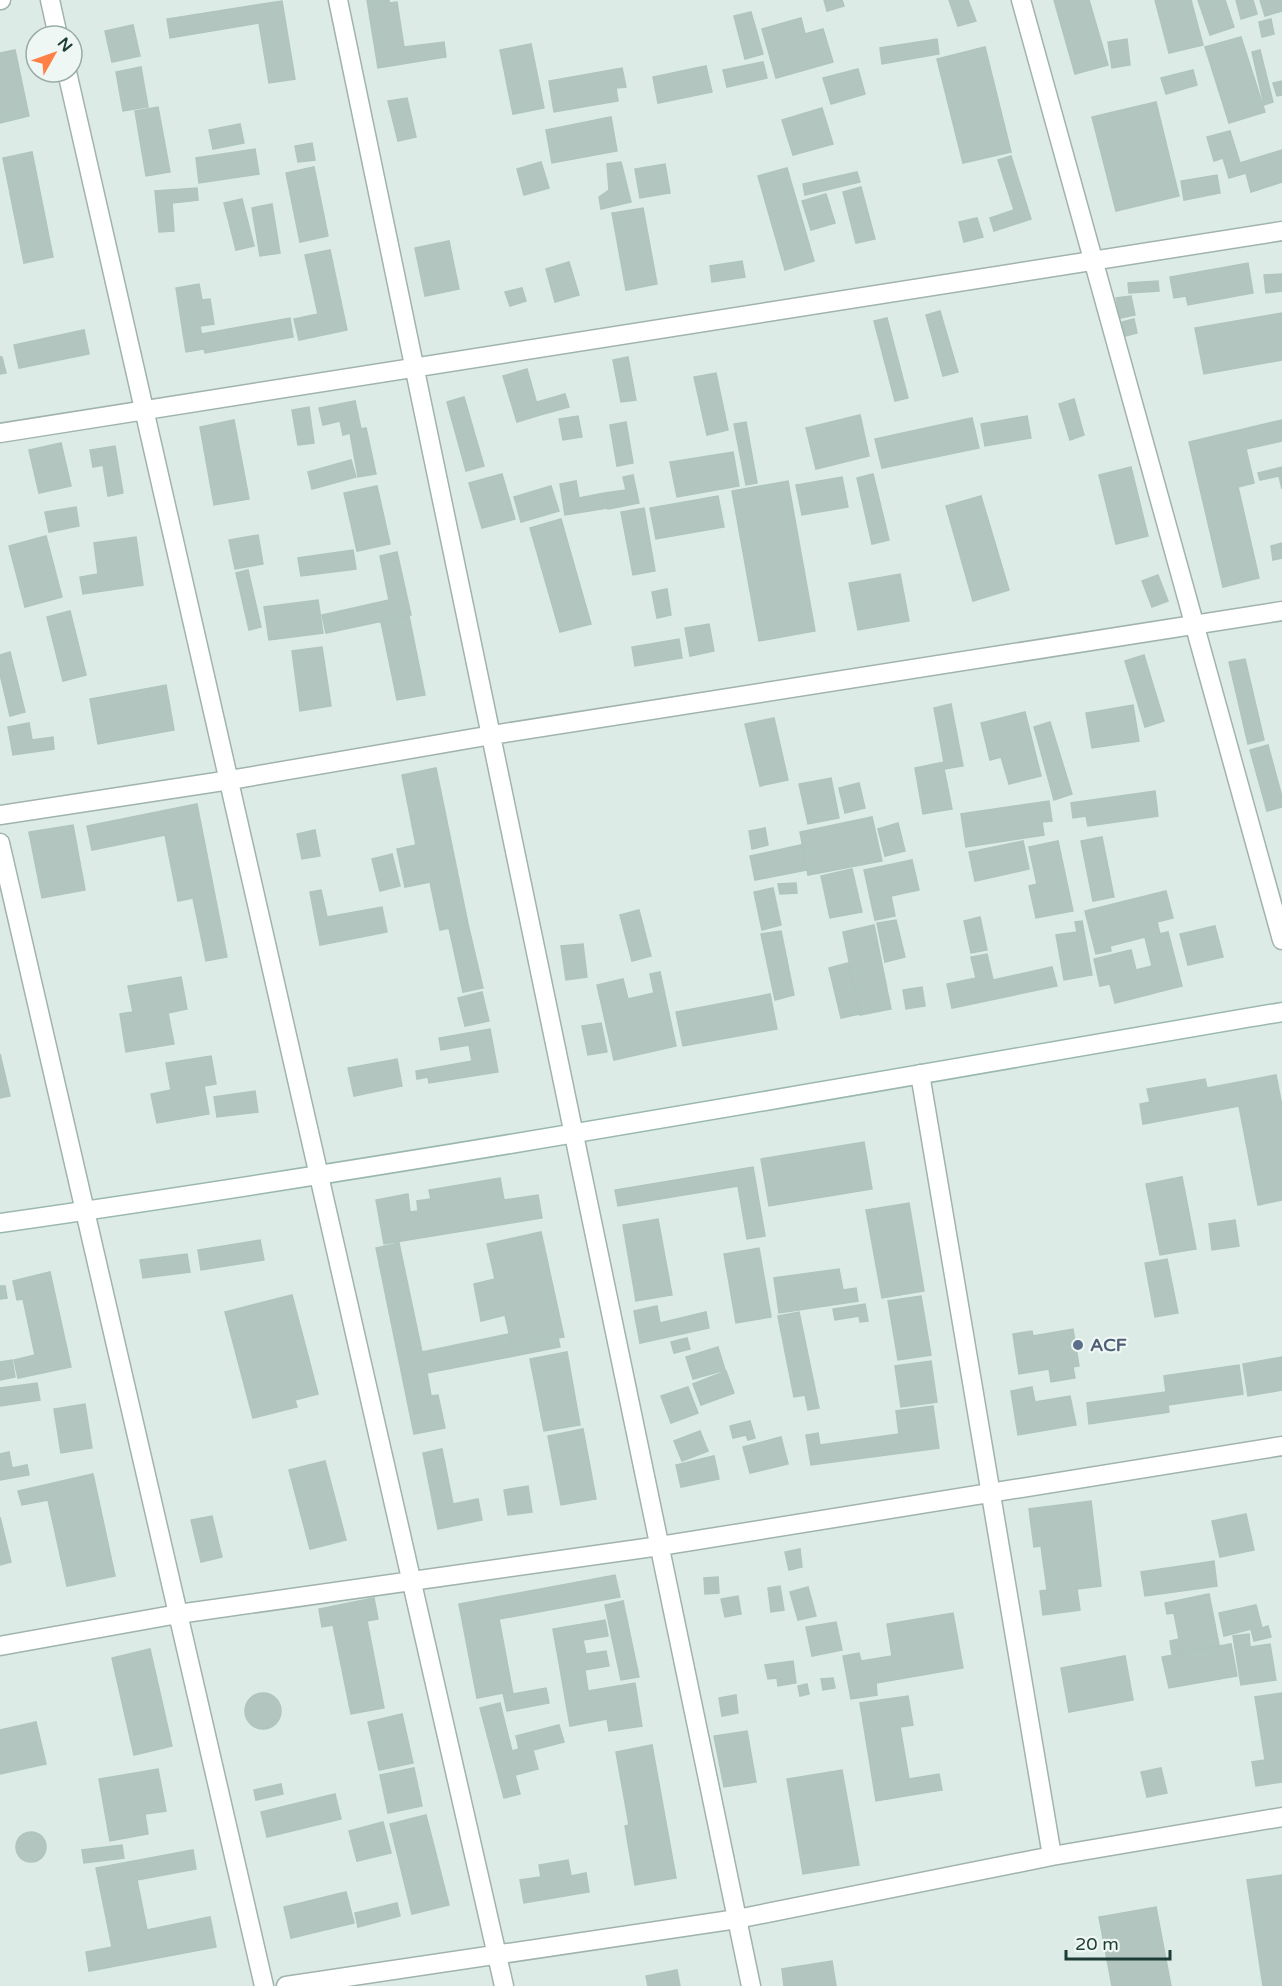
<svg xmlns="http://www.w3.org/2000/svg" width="1282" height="1986" font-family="'Varela Round',sans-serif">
<rect width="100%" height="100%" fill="#ddebe6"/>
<path fill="#b2c6bf" stroke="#afc5bd" stroke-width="1.5" d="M367 0H389V3L397 2 404 47 444 42 446 57 378 68Z
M824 0H842L844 6 827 11Z
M949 0H968L976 21 958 26Z
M1054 0H1089L1108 65 1075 74Z
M1155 0H1191L1203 45 1169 53Z
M1198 0H1225L1234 27 1210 35Z
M1236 0H1253L1257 14 1241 19Z
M1260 0H1282V11L1265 16Z
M282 1 295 79 269 83 259 23 170 38 167 19Z
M751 12 763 54 745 59 734 16Z
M801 18 805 34 823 29 833 62 776 78 762 29Z
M1271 19 1274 34 1262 37 1259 22Z
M133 25 140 56 112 62 105 31Z
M1241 37 1265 112 1229 123 1205 47Z
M937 39 939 54 882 64 880 48Z
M1127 39 1130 65 1112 68 1108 42Z
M531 44 544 108 513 114 500 50Z
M985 47 1011 152 963 163 937 59Z
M15 50 29 116 0 123V53Z
M1260 50 1273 102 1264 105 1252 52Z
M763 62 767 78 727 87 723 70Z
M706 66 712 92 658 103 653 77Z
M141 67 148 107 123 111 116 72Z
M622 68 626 87 616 88 618 101 554 112 549 81Z
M858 69 865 94 831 104 823 78Z
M1193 70 1197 85 1166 94 1161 78Z
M1282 81V95L1277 96 1273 83Z
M407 98 416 137 398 141 388 101Z
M1156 102 1179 196 1116 211 1092 117Z
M158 107 170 172 146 176 135 111Z
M822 108 833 144 793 155 782 120Z
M611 117 617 151 552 163 546 130Z
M240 124 244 143 213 149 209 130Z
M1230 131 1240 163 1282 150V182L1251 192 1246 173 1229 178 1223 158 1214 161 1207 137Z
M312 143 315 160 298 162 295 146Z
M255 149 259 174 199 183 196 158Z
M32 152 53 257 24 263 3 158Z
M1011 156 1031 219 994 231 990 218 1014 210 998 160Z
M541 162 549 188 524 195 517 169Z
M621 162 631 202 601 209 599 197 609 190 607 164Z
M665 164 670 193 640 198 635 169Z
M314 167 328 236 300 242 286 173Z
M787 168 814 261 785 270 758 176Z
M857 172 860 182 805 195 803 184Z
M1217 175 1220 193 1184 200 1181 181Z
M861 187 875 239 856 243 843 192Z
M197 188 198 200 172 203 174 231 159 232 155 191Z
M826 194 835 223 811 230 802 201Z
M242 199 254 246 236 250 224 203Z
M272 204 280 253 260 256 252 208Z
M643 208 657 284 626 290 612 213Z
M977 218 983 237 964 242 959 222Z
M449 241 459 289 425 296 415 248Z
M330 250 347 330 299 340 294 319 318 314 305 255Z
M742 261 745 277 712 282 710 266Z
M569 262 579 295 555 302 546 269Z
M1248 263 1253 293 1188 305 1186 296 1174 298 1170 277Z
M1282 274V291L1266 293 1264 275Z
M1158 281 1159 291 1129 293 1128 283Z
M199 284 202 300 210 299 214 324 200 326 204 349 186 352 176 288Z
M522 288 526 301 510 306 505 292Z
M1131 296 1135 315 1120 318 1116 298Z
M940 311 958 372 943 376 926 315Z
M1282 313V360L1204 374 1195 328Z
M290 318 293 337 205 353 201 334Z
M887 318 908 398 895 401 874 321Z
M1134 319 1137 333 1125 336 1122 322Z
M84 330 89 354 19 368 14 345Z
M0 357H2L6 373 0 374Z
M628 357 636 400 621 402 613 360Z
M527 369 540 415 517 422 503 376Z
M716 373 728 430 707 435 694 377Z
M565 394 569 407 540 415 537 402Z
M464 397 484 466 466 471 447 402Z
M1074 399 1084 435 1070 440 1059 404Z
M355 401 361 429 366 428 376 474 358 477 350 433 343 435 340 421 323 425 319 408Z
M309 407 314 443 298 445 292 410Z
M860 415 869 456 816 469 806 428Z
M578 416 582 437 563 440 559 419Z
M1027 416 1031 438 985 446 981 424Z
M972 418 979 448 882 468 875 439Z
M234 420 249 499 214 505 200 427Z
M1282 420V441L1246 449 1254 483 1238 487 1259 578 1223 587 1189 442Z
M626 422 633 463 617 466 610 425Z
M746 422 757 483 746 485 734 424Z
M61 443 71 486 39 493 29 450Z
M115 446 123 493 108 496 103 465 93 467 90 450Z
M733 452 739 486 677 497 670 462Z
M351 460 356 477 312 489 308 472Z
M1131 467 1148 536 1116 544 1099 475Z
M1282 467V489L1279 476 1260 480 1258 473Z
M502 474 515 519 482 528 469 483Z
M873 474 889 540 872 544 857 478Z
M633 475 639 503 608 509 605 493 626 490 623 477Z
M842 477 848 507 802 515 796 485Z
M576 481 579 498 605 493 608 508 565 515 560 484Z
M788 481 815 631 759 641 732 491Z
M377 486 390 544 357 551 344 493Z
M551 486 559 511 521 522 514 497Z
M718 496 724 527 656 539 650 508Z
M981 496 1009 590 973 601 946 506Z
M76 507 79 526 49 532 45 512Z
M644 508 655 571 633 575 621 512Z
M561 519 591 624 560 632 530 528Z
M258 535 263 564 235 569 229 540Z
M46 536 62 597 25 607 9 546Z
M136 537 143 585 83 594 80 577 98 574 94 543Z
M1282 543V558L1273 560 1271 546Z
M353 550 356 569 301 576 298 558Z
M397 552 411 615 326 633 322 615 389 600 380 556Z
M248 570 261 627 249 630 236 573Z
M900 574 909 621 858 630 849 583Z
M1158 575 1168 601 1152 607 1142 581Z
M667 589 671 615 657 618 652 592Z
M318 600 323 633 269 640 264 607Z
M70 611 86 675 63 681 47 617Z
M409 616 425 695 397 700 381 622Z
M709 624 714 651 690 656 685 628Z
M679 639 682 658 635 666 632 647Z
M322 647 331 706 300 711 292 651Z
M10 652 25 712 10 716 0 674V655Z
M1144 655 1164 721 1145 727 1125 661Z
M1245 659 1264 740 1248 744 1229 662Z
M166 685 174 730 98 744 90 699Z
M951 704 963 766 944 769 952 809 923 814 915 768 944 762 934 708Z
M1133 705 1139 741 1092 748 1086 713Z
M1025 712 1041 776 1009 784 1001 757 990 760 981 723Z
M774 718 788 780 760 786 745 724Z
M1050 722 1072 794 1054 800 1034 727Z
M29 723 32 740 53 737 54 749 13 755 8 727Z
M1268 745 1282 797V807L1267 811 1250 750Z
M436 768 468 924 440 930 430 882 405 887 397 849 416 845 402 775Z
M831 778 839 818 808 824 799 784Z
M859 783 865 808 845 813 839 788Z
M1155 791 1158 816 1088 826 1086 816 1073 818 1071 803Z
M1049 801 1052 821 1042 822 1044 835 966 847 961 814Z
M197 804 227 957 206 961 193 898 178 901 165 835 92 850 87 826Z
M872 817 882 861 808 875 800 832Z
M898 823 905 851 885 856 878 829Z
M73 825 85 890 42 898 29 832Z
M765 828 768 845 752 849 749 831Z
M315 830 320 856 302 859 297 834Z
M1102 837 1114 897 1093 901 1081 841Z
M1023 841 1029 869 975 881 969 852Z
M1058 841 1073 911 1036 918 1029 886 1037 884 1029 847Z
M801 845 807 870 755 880 750 856Z
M392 854 400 886 380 891 372 859Z
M912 860 919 890 891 896 895 916 875 920 864 870Z
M852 869 862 912 830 918 821 876Z
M796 883 797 893 780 894 778 884Z
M773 888 781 925 762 930 754 892Z
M321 890 327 917 382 907 387 932 320 945 310 892Z
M1166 891 1173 918 1157 922 1160 934 1168 932 1182 986 1115 1003 1110 984 1100 986 1094 959 1131 950 1136 970 1152 966 1145 937 1110 946 1111 951 1096 954 1085 911Z
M639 910 651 956 632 961 620 915Z
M980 917 987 950 971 953 964 921Z
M896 920 905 957 885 962 877 923Z
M1082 921 1092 975 1064 980 1056 935 1077 932 1075 922Z
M468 924 483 988 463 992 449 928Z
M874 925 891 1009 860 1015 843 932Z
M1215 926 1223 957 1188 965 1180 934Z
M781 931 794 995 775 1000 761 934Z
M583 944 587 977 566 980 561 946Z
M987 954 993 980 1052 967 1057 986 952 1008 947 984 976 978 971 957Z
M848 963 860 1014 841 1018 829 968Z
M660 972 676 1046 614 1060 597 985 623 979 628 999 654 993 650 974Z
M181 977 187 1009 168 1013 174 1044 126 1052 120 1014 133 1012 128 986Z
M922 987 925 1006 906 1009 903 990Z
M482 992 489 1021 465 1026 458 998Z
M770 994 777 1029 683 1046 676 1012Z
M601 1023 607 1052 588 1055 582 1026Z
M490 1029 498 1072 429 1083 428 1077 417 1079 416 1071 472 1061 469 1045 441 1050 439 1038Z
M0 1054 10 1096 0 1098Z
M211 1056 216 1084 204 1086 209 1114 157 1123 151 1094 171 1090 166 1063Z
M397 1059 402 1086 354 1096 348 1068Z
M1276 1075 1282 1106V1200L1258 1205 1239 1106 1143 1124 1140 1104 1150 1102 1147 1089 1205 1079 1207 1088Z
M255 1091 258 1112 217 1117 214 1097Z
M864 1142 872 1189 769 1206 761 1159Z
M753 1167 765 1236 747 1239 738 1186 618 1206 615 1190Z
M1182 1177 1196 1249 1160 1255 1146 1184Z
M500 1178 504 1200 538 1195 542 1218 384 1244 376 1200 408 1194 410 1212 418 1211 417 1201 431 1199 429 1190Z
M909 1203 924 1291 882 1298 866 1210Z
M658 1219 672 1295 636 1301 623 1225Z
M1235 1220 1239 1246 1212 1250 1209 1224Z
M541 1232 564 1337 512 1347 505 1315 481 1321 474 1284 495 1279 487 1244Z
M260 1240 264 1260 201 1270 198 1250Z
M399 1243 422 1352 509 1334 512 1347 558 1338 560 1347 427 1373 431 1396 438 1395 445 1428 414 1434 376 1248Z
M759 1248 771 1317 736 1323 724 1254Z
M187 1254 190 1272 143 1278 140 1260Z
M1167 1259 1178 1313 1155 1317 1145 1263Z
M839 1269 843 1290 856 1288 858 1301 779 1313 774 1278Z
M50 1272 71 1367 18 1378 14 1360 35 1355 23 1299 17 1300 13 1281Z
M0 1286H5L7 1298 0 1299Z
M292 1295 318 1394 295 1400 297 1407 253 1418 225 1312Z
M921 1296 931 1355 898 1360 888 1301Z
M865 1304 868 1321 860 1322 859 1316 835 1320 833 1309Z
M657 1306 660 1323 706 1312 709 1328 640 1343 634 1311Z
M799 1312 819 1408 808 1410 805 1395 794 1397 778 1316Z
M1073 1329 1079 1366 1073 1367 1075 1378 1051 1382 1049 1369 1019 1374 1013 1334 1032 1331 1033 1336Z
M687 1338 690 1349 674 1353 671 1342Z
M718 1347 725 1370 693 1379 686 1357Z
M567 1352 580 1425 544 1431 530 1359Z
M1282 1357V1390L1248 1396 1243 1364Z
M12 1360 15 1377 0 1380V1362Z
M931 1361 937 1402 901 1407 895 1366Z
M1239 1365 1243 1394 1168 1405 1169 1412 1089 1424 1087 1403 1166 1392 1164 1376Z
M726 1371 734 1393 701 1405 693 1384Z
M37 1383 40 1400 0 1406V1388Z
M688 1387 698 1413 671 1423 661 1396Z
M1032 1387 1035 1402 1070 1396 1076 1425 1018 1435 1011 1391Z
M85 1404 92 1448 61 1453 54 1409Z
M933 1406 939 1448 811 1465 806 1435 818 1433 820 1445 899 1434 896 1411Z
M750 1421 755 1438 748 1440 746 1435 733 1438 730 1426Z
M583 1429 596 1499 561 1505 548 1436Z
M700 1431 708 1451 682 1461 674 1441Z
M781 1437 788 1464 750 1473 743 1447Z
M442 1449 453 1504 478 1499 482 1520 438 1529 423 1453Z
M9 1452 12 1468 27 1465 29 1475 0 1480V1454Z
M714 1456 719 1479 681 1487 676 1465Z
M325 1461 346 1540 310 1549 289 1470Z
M93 1474 115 1576 67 1586 48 1500 22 1505 18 1491Z
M528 1486 532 1512 508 1515 504 1490Z
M1091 1501 1101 1586 1077 1589 1080 1610 1043 1615 1040 1591 1047 1590 1041 1546 1034 1547 1029 1509Z
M1246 1514 1254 1550 1220 1557 1212 1521Z
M212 1516 222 1557 201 1562 191 1520Z
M0 1517 11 1562 0 1565Z
M800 1549 802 1567 789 1570 785 1552Z
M1214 1561 1217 1586 1145 1596 1141 1572Z
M615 1575 620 1597 499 1619 513 1694 546 1688 549 1703 507 1711 503 1693 477 1698 459 1604Z
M718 1577 719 1593 705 1594 704 1578Z
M780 1586 784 1610 771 1612 768 1588Z
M808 1587 816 1616 798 1620 790 1592Z
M1209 1594 1219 1645 1172 1654 1170 1641 1179 1639 1174 1613 1167 1614 1165 1603Z
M738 1596 741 1614 725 1617 721 1599Z
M374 1598 378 1619 367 1621 384 1708 351 1714 333 1625 322 1627 319 1609Z
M623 1601 639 1677 621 1680 605 1605Z
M1256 1605 1262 1628 1268 1626 1271 1637 1254 1641 1251 1629 1224 1636 1219 1613Z
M953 1613 963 1668 876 1683 877 1695 851 1699 843 1656 859 1653 861 1661 892 1656 887 1624Z
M605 1620 608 1636 583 1640 586 1654 606 1651 609 1666 561 1674 553 1629Z
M836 1622 842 1650 812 1656 806 1627Z
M1249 1634 1250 1647 1270 1644 1276 1680 1241 1685 1233 1636Z
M1231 1644 1237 1676 1169 1688 1162 1657Z
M150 1649 172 1746 134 1755 112 1658Z
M1125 1656 1133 1700 1069 1712 1061 1668Z
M793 1661 796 1683 778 1686 777 1678 768 1679 765 1665Z
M585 1670 588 1691 635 1683 642 1726 609 1731 607 1719 570 1726 561 1674Z
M833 1678 835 1688 823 1690 821 1679Z
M807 1684 809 1694 800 1696 798 1686Z
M1282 1693V1782L1256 1786 1252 1762 1265 1760 1255 1697Z
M245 1711a18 18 0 1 1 36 0a18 18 0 1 1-36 0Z
M736 1695 738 1713 722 1716 719 1698Z
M908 1696 913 1725 900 1727 909 1779 939 1774 942 1790 876 1801 860 1703Z
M500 1703 512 1751 519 1749 516 1736 559 1725 564 1742 533 1750 538 1769 515 1775 520 1794 504 1798 480 1708Z
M402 1714 413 1763 379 1770 368 1722Z
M36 1722 46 1764 0 1774V1730Z
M747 1731 756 1782 724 1787 714 1736Z
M652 1745 676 1878 635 1885 625 1826 629 1825 616 1752Z
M414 1768 422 1806 388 1813 380 1775Z
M1161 1768 1167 1793 1147 1797 1141 1772Z
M158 1769 166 1811 145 1814 148 1834 110 1841 99 1779Z
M842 1770 859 1865 803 1874 787 1779Z
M281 1784 283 1794 256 1800 254 1790Z
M335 1794 341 1819 267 1837 261 1812Z
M426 1815 449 1905 412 1914 390 1824Z
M383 1822 391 1853 357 1861 349 1831Z
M16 1847a15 15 0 1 1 30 0a15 15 0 1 1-30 0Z
M122 1845 124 1858 84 1863 82 1850Z
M193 1850 196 1869 137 1880 147 1930 210 1917 216 1947 89 1971 86 1952 112 1947 96 1868Z
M568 1860 571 1876 586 1873 589 1892 524 1903 520 1880 541 1877 539 1865Z
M1282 1875V1986H1263L1247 1880Z
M346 1892 354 1923 291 1938 284 1907Z
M397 1903 400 1916 358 1927 355 1913Z
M1156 1907 1171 1986H1112L1099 1917Z
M832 1961 836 1986H784L782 1969Z
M677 1970 680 1986H648L646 1976Z"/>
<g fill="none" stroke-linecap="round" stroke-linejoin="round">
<g stroke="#a0b3ae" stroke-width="21">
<path id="street" d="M0 0H1
M50 0 58 36
M338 0 751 1986
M1021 0 1282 940
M67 72 504 1986
M0 433 1282 231
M0 815 230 780 492 735 1282 611
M0 843 264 1986
M920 1074 1052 1856
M0 1646 178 1614 660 1546 1282 1446
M286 1986 737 1919 1052 1856 1282 1817"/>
</g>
<g stroke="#9bb8af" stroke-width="21">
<path id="secondary" d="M0 1223C429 1162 855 1085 1282 1012"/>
</g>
<use href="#street" stroke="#fff" stroke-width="18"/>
<use href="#secondary" stroke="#fff" stroke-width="18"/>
</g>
<circle fill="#5c6f8a" stroke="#eef7f3" stroke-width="2" cx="1078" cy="1345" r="6"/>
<g text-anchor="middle" stroke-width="4.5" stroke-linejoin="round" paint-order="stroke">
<g font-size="18" font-weight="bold" fill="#4e5e75" stroke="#eef7f3" text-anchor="start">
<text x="1090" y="1351">ACF</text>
</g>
</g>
<g transform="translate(54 54) rotate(50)"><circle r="28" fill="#eef7f3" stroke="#9aaca7" stroke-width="1.5"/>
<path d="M0-4.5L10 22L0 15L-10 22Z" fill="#ff8047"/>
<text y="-9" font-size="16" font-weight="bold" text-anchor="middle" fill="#1d3c36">N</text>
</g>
<path d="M1066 1950v9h104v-9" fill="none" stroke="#1d3c36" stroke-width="3"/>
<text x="1075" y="1950" font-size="18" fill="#1d3c36" stroke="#eef7f3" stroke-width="4.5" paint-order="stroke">20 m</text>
</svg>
